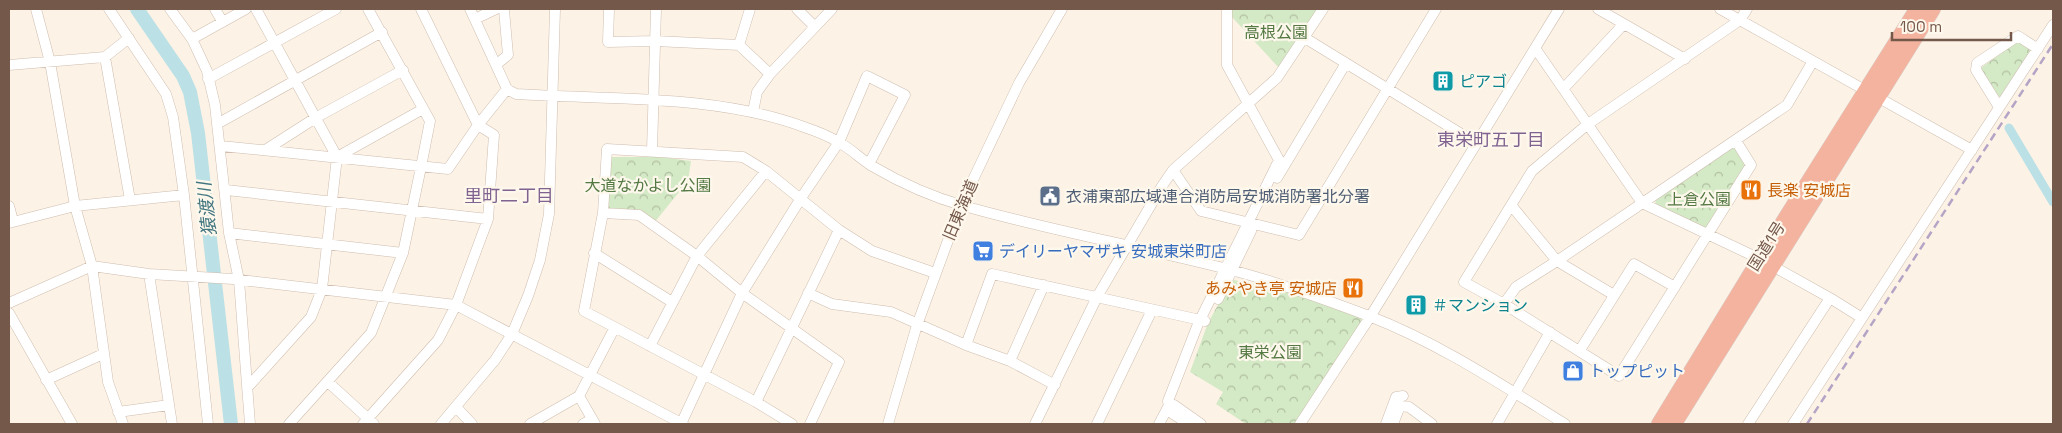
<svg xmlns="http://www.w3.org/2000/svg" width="2062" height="433" font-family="'Space Grotesk','Noto Sans JP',sans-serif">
<defs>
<pattern id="park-crowns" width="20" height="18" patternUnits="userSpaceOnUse" patternTransform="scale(1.25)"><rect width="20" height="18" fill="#d4e9c5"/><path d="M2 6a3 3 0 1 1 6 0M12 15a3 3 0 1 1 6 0" fill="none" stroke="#b1c0a2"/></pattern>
</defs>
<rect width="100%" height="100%" fill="#fcf3e6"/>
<path fill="url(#park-crowns)" d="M1231 9H1317L1280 69 1231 16Z
M2017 42H2020L2030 48 2032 53 2002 97 1996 96 1980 71 1982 67Z
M1732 147H1736L1747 163 1710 227 1705 229 1656 205 1655 198Z
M610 157H660L691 161 688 181 654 223 604 208Z
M1234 280 1301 295 1366 318 1297 424H1246L1216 404 1223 392 1190 372 1208 323 1231 281Z"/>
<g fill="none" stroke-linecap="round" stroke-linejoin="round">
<path stroke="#bbe0e5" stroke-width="9" d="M2009 128 2053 202"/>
<path stroke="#bbe0e5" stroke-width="14" d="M137 9 183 76 190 92 198 133 231 424"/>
<g stroke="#cfbdaf" stroke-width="11">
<path id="minor" d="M36 9 50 62 75 206 92 266 108 382 123 424
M109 9 166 94 173 117 184 195 208 424
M170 9 192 39 207 71 215 105 229 233 239 280 250 424
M215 9 222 21
M470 9 507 89 516 94C609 100 716 94 804 127 816 131 829 136 840 143 851 149 861 159 872 166 901 183 932 197 964 206 1052 231 1142 247 1231 270 1278 282 1324 299 1369 316 1439 343 1502 385 1565 424
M609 9 608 42 655 41 739 45 770 74
M797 9 815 27
M1598 9 1685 59
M1720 9 1972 150
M475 19 496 9
M1305 38 1476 143
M192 39 246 9
M739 45 750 9
M1535 48 1642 203 1760 259 1830 298 1862 318
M105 57 130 200
M497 64 508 55 504 10 502 9
M9 65 105 57 129 38
M208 79 336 9
M1564 88 1621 27 1626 25
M1999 107 1976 70 1977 63 2018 36 2038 49
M753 112 757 92 770 74 832 9
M217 124 382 32
M1736 141 1751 165 1619 376 1504 304 1464 282 1532 171 1588 124 1740 20 1747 9
M221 146 448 169 478 125 507 89
M267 149 317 117 403 70
M652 151 656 9
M337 157 423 109
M1173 170 1201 211 1299 235 1436 9
M1277 178 1346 63
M226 190 488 219
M1511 205 1557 261 1614 295
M9 206 13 221
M603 213 639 215 697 256 742 293 839 362 810 424
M9 223 75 206 184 195
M229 233 403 253
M594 253 672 302
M149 274 172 424
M808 293 832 304 891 312 966 345 1010 361 1055 385
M1218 299 1251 231
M9 303 92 266 149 274 233 279 456 305 683 424
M1504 304 1516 287 1557 261 1787 105 1813 61
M9 313 72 424
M966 345 992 274 1205 321
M650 346 697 256 766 171
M1580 350 1634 264 1675 287
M1010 361 1044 285
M46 380 103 354
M328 382 374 424
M247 388 311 317 322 289 337 157 256 9
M579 396 595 424
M756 402 839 230
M1174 405 1201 424
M456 407 472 424
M118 412 169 405
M289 424 371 333 403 253 421 167 430 121 368 9
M363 424 438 340 456 305 488 219 494 135 478 125 421 9
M441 424 495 360 512 334 528 296 540 260 549 214 555 9
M530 424 579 396 614 329
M583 424 592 419
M681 424 742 293 801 198 839 142 867 76 905 95 869 164
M792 424 756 402 584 311 603 213 607 149 743 157 766 171 839 230 872 251 935 273
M888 424 917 325 961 205 1019 83 1062 9
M1035 424 1097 297 1162 186 1173 170 1277 78 1323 9
M1097 424 1152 310
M1159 424 1168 407 1172 406
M1189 424 1170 412 1168 401 1198 324 1279 160 1227 65V9
M1300 424 1370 317 1559 9
M1386 424 1396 397 1403 396
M1393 424 1400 406 1409 407 1432 424
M1497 424 1550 332
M1748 424 1830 298
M1793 424 2053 25"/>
</g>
<g stroke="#d8d1cd" stroke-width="16">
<path id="highway" d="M1659 424 1753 270 1917 9
M1674 424 1933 9"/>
</g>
<use href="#minor" stroke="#fff" stroke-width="10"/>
<use href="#highway" stroke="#f4b39f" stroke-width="15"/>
<path stroke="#b5a4c5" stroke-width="2.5" stroke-dasharray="8 5" stroke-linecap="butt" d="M1807 424 2053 44"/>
</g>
<defs>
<g id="building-square" transform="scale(1.125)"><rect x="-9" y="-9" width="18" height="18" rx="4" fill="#0f9aa8" stroke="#fef7ec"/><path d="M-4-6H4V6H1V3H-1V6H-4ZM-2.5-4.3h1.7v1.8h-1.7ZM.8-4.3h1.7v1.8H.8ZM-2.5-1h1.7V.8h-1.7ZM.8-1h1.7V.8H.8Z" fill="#fff"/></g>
<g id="restaurant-square" transform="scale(1.125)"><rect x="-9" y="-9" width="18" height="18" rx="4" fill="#e8710a" stroke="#fef7ec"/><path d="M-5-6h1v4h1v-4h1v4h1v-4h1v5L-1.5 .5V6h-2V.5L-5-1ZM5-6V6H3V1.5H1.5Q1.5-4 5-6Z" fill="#fff"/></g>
<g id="civic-square" transform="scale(1.125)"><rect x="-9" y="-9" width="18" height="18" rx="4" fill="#5c6f8a" stroke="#fef7ec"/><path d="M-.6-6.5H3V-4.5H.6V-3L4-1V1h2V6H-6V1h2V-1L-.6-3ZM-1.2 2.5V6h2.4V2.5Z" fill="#fff"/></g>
<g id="supermarket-square" transform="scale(1.125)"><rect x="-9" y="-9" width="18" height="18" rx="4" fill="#3f7fe0" stroke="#fef7ec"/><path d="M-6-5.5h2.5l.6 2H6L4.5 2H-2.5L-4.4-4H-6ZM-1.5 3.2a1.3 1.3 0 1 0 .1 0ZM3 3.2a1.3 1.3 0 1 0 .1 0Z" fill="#fff"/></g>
<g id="shop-square" transform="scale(1.125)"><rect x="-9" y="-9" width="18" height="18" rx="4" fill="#3f7fe0" stroke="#fef7ec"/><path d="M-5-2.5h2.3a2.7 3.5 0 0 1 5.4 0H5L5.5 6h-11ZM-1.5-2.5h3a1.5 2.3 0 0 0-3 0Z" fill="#fff"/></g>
</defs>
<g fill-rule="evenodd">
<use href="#building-square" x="1443" y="81"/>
<use href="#restaurant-square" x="1751" y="190"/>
<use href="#civic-square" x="1050" y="196"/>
<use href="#supermarket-square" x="983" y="251"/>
<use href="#restaurant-square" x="1353" y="288"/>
<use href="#building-square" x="1416" y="305"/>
<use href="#shop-square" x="1573" y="371"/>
</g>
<g text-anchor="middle" stroke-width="4.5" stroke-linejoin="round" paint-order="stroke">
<g font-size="16" fill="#547943" stroke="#fef7ec">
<text x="1276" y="38">高根公園</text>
<text x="648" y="191">大道なかよし公園</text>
<text x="1699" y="205">上倉公園</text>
<text x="1270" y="358">東栄公園</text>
</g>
<g font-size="16" fill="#0d838f" stroke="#fef7ec" text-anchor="start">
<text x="1459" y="87">ピアゴ</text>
<text x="1432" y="311">＃マンション</text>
</g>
<g font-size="16" fill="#c56008" stroke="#fef7ec" text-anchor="start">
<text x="1767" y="196">長楽 安城店</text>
<text x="1337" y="294" text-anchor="end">あみやき亭 安城店</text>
</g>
<g font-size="16" fill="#4e5e75" stroke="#fef7ec" text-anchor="start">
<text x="1066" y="202">衣浦東部広域連合消防局安城消防署北分署</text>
</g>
<g font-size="16" fill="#74594b" stroke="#fef7ec">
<text transform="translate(960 210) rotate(-67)" y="6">旧東海道</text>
<text transform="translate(1766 246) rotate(-58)" y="6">国道1号</text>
</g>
<g font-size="16" fill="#366cbe" stroke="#fef7ec" text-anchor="start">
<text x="999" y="257">デイリーヤマザキ 安城東栄町店</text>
<text x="1589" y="377">トップピット</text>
</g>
<g font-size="18" fill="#806391" stroke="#fef7ec">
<text x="1491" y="146">東栄町五丁目</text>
<text x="509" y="202">里町二丁目</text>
</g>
<g font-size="18" font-style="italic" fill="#437780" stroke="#fef7ec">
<text transform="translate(207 209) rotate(-96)" y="6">猿渡川</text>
</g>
</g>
<rect width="2062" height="433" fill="none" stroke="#74594b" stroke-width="20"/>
<path d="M1892 32v8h119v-8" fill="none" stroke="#74594b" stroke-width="2.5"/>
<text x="1900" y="32" font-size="15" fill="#74594b" stroke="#fef7ec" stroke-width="4" paint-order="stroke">100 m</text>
</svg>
